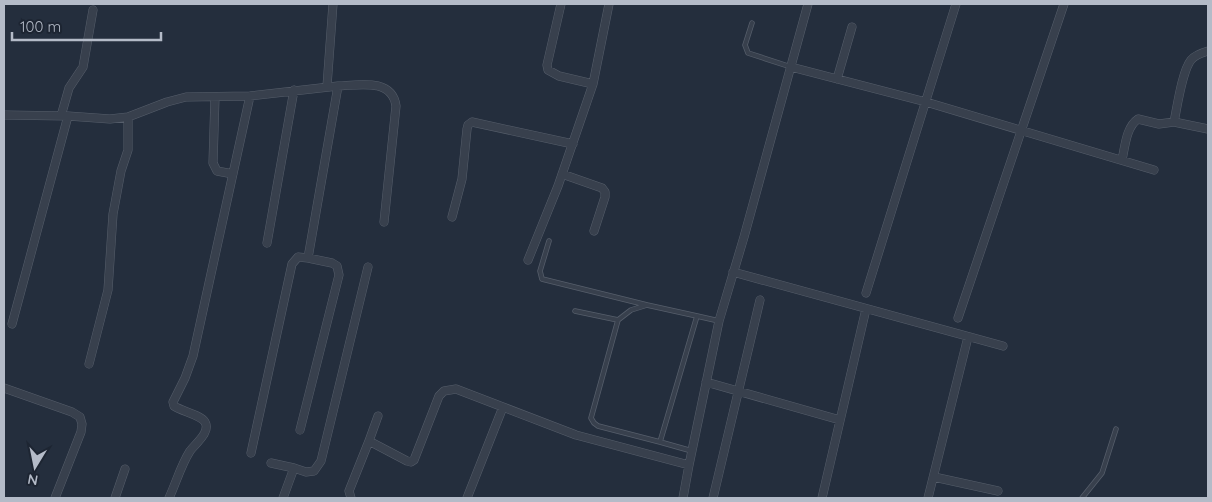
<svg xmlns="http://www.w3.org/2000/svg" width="1212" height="502" font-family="Quicksand,sans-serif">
<rect width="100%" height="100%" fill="#242e3d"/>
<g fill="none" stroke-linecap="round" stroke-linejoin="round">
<g stroke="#565e6b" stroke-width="5.5">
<path id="lane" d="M752 23 745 45 748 53 791 67
M549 241 540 271 542 279 647 305
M575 311 618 320 631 310 647 305 697 316
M618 320 591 418 594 423 598 426 660 442
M692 451 660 442 697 316 719 321
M1082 498 1102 473 1116 429"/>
</g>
<g stroke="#565e6b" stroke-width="9">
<path id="street" d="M1208 51C1201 53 1195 55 1191 60 1182 71 1177 108 1174 122L1208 129
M791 67 926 102 1154 170
M837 79 852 27
M593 84 609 4
M327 86 333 4
M338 86C359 85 392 78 396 106L384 222
M215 97 213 163 217 171 233 174
M4 115 68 116 110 119 128 117 167 102 186 97 250 96 338 86 308 258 332 263 337 266 339 275 300 430
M61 116 69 88 83 67 93 10
M1122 160C1125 147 1126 127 1138 119L1159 124 1174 122
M562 174 602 188 605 192V197L594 231
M452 217 462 179 467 129 468 125 472 122 573 144
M267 243 294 90
M528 260 558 186 593 84 559 76 548 70 547 65 561 4
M733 272 1003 346
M866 293 956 4
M958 318 1064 4
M12 324 68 116
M89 364 108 290 113 214 121 171 128 150V117
M706 382 840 420
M4 388 72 412 80 417 82 424 81 432 55 498
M369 441 378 416
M251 453 292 264 298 257 308 258
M271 463 294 468
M934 477 998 491
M115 498 125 469
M169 498C176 483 181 465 190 451 195 444 211 432 205 422 201 415 181 411 174 406L173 402 185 378 193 356 250 96
M283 498 294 468 306 472 314 471 321 461 368 267
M351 498 349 491 369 441 407 461 411 462 414 460 439 396 444 391 456 389 503 407
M467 498 503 407 576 435 689 465
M683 498 689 465 719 321 744 237 808 4
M713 498 760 300
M822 498 866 309
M928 498 968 337"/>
</g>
<use href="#lane" stroke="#38404d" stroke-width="4"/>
<use href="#street" stroke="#38404d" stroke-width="8"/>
</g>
<rect width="1212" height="502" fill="none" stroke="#b4bbc8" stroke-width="10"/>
<g transform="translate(35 467) rotate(190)" stroke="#1d2532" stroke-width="4" paint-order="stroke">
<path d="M0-4L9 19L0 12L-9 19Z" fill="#b4bbc8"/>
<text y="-8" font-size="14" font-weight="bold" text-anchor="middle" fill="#b4bbc8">N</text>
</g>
<path d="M12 32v8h149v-8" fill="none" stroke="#b4bbc8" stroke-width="2.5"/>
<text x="20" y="32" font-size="15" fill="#b4bbc8" stroke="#1d2532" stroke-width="4" paint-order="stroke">100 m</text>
</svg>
